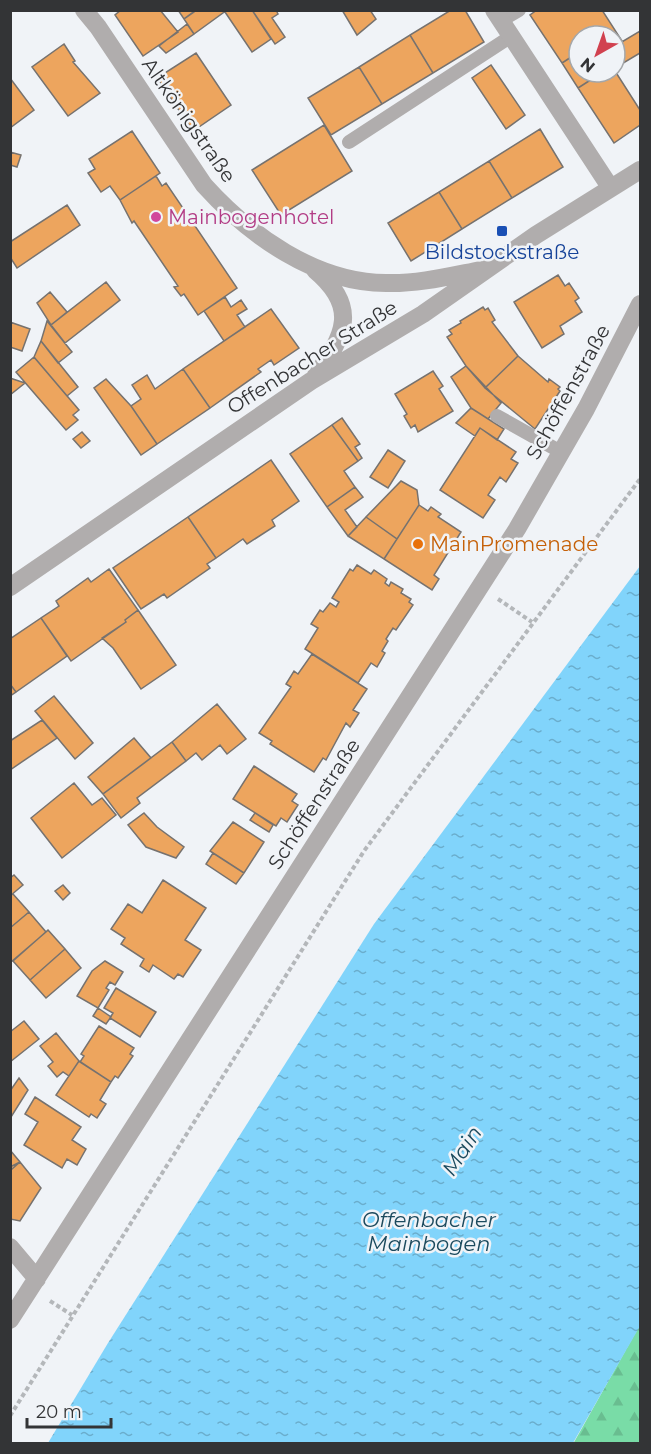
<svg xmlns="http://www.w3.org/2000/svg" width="651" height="1454" font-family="Montserrat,sans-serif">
<defs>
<pattern id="forest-firs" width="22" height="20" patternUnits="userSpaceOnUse" patternTransform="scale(1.5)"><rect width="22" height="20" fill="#79dca7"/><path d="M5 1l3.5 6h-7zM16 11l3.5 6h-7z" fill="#69bd90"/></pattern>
<pattern id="water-ripples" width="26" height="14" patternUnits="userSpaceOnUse" patternTransform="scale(1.5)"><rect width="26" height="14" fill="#81d4fb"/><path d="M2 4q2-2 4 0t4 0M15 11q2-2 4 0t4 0" fill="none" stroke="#6aadcc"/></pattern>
</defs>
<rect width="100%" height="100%" fill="#f0f3f7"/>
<path fill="url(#forest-firs)" d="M640 1326V1443L573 1444 637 1330Z"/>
<path fill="url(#water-ripples)" d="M640 566V1326L573 1443H48L108 1343 374 924Z"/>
<path fill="#eda55e" stroke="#76726f" stroke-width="1.5" d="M121 10H160L178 32 143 56 115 15Z
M178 10H193L194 12 184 19Z
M196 10H227L194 34 184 19Z
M227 10H252L271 39 252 52 225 12Z
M252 10H276L278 14 272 18 285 37 275 44Z
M342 10H370L376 19 357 35Z
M451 10H465L484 42 433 73 410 35Z
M537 10H602L622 41 615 46V36H579V52L562 63 530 15Z
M187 24 194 34 166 53 159 46Z
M640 31V53L615 68V46Z
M410 35 433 73 382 104 359 67Z
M64 44 75 61 73 62 100 93 68 116 32 67Z
M579 52V72H603L578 88 562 63Z
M196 53 231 105 193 131 157 78Z
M491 65 525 115 506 129 472 78Z
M359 67 382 104 331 135 308 98Z
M615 71 640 110V125L614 143 578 88 603 72Z
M10 78 34 110 10 128Z
M324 125 352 171 281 215 252 170Z
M540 129 563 167 512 198 489 161Z
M132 131 160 173 120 200 110 186 101 192 88 173 95 169 89 159Z
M10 152 21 155 17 167 10 165Z
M489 161 512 198 462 229 439 192Z
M156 176 162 186 166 183 237 288 198 315 184 294 181 296 174 287 178 286 134 221 132 223 120 200Z
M439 192 462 229 411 261 388 223Z
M67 205 80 225 17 268 10 257V242Z
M558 275 565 286 569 283 579 298 575 301 582 312 560 326 564 334 542 348 514 302Z
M106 282 120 300 65 343 51 325Z
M50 292 67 312 51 325 37 303Z
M225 297 231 307 241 300 247 309 237 315 245 327 224 341 204 311Z
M483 307 485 310 488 308 495 320 492 322 518 356 485 388 466 366 447 337 452 334 449 330 461 323 460 321Z
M271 309 299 348 274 365 271 360 258 369 261 372 210 408 183 369Z
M47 321 72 352 58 363 41 341Z
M10 322 30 329 22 351 10 347Z
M41 341 78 387 67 396 34 357Z
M518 356 548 382 549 379 560 387 558 389 560 391 535 429 485 388Z
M34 357 79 410 73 415 78 420 66 430 16 372Z
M466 366 501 403 488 419 471 408 451 377Z
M183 369 210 408 157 444 131 406 141 399 132 385 147 375 155 389Z
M433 371 443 386 439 389 453 411 418 432 415 425 411 428 404 416 407 414 395 394Z
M10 378 25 383 10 395Z
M106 379 131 406 157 444 141 455 94 388Z
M471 408 504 429 497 440 480 428 475 436 456 423Z
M342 418 360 444 355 447 362 458 358 461 332 425Z
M332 425 358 461 344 471 355 487 327 507 290 454Z
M480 428 516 452 511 459 518 463 506 482 500 477 488 495 495 500 483 518 440 490Z
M82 432 90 441 81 448 73 439Z
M388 450 405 461 388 488 370 477Z
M271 460 299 501 272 520 275 526 247 544 243 539 216 558 188 517Z
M401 481 417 490 419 505 397 539 366 517Z
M355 487 363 497 345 510 357 527 348 536 327 507Z
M419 505 428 511 431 507 441 514 438 517 461 532 434 575 439 579 432 590 384 559Z
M188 517 216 558 207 564 210 568 167 598 164 594 141 609 113 568Z
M366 517 397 539 384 559 348 536Z
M357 565 371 574 374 570 387 579 385 583 389 586 391 582 403 589 401 593 411 599 409 602 413 605 396 630 393 628 386 639 388 641 382 651 385 653 377 667 371 663 358 683 305 649 318 628 311 624 320 610 323 612 330 603 336 607 339 602 332 598 350 569 353 571Z
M109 569 138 610 125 620 126 622 71 661 41 618 59 606 56 601 88 578 91 582Z
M138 610 176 665 141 689 113 648 102 638 126 622 125 620Z
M41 618 67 656 16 692 10 684V639Z
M312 654 367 689 353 710 359 713 350 727 346 723 326 760 323 758 314 772 270 744 272 741 259 733 291 687 286 684 294 671 298 674Z
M10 684 16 692 10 696Z
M54 696 93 743 75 759 35 711Z
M217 704 246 739 227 754 220 745 202 760 196 753 186 761 172 742Z
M42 720 57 738 10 770V741Z
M134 738 151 758 103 794 88 777Z
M172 742 186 761 137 798 140 803 121 818 103 794Z
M254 766 297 794 292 801 298 805 287 822 281 818 276 826 233 799Z
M74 783 92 805 102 798 116 815 62 858 31 818Z
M144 813 157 827 184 847 176 858 146 847 128 825Z
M255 813 273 825 269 832 250 820Z
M233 822 264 842 244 873 210 851Z
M213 853 244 873 236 884 206 864Z
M14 875 23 885 10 896V878Z
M163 880 206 908 185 940 201 950 183 977 178 974 174 979 153 965 149 972 140 966 144 959 121 944 125 938 111 929 128 904 142 913Z
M63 885 70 893 63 900 55 891Z
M13 894 29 912 10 928V896Z
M29 912 46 932 11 962 10 928Z
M48 930 65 949 30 980 13 961Z
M65 949 81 968 46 998 30 980Z
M105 961 123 972 115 985 110 982 106 988 109 990 98 1008 77 996 92 971Z
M116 988 156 1012 140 1037 110 1018 113 1013 104 1008Z
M98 1008 111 1017 106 1024 93 1016Z
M24 1021 39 1039 10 1062V1032Z
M99 1026 134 1048 130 1054 133 1056 118 1078 115 1076 111 1082 80 1062 84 1056 81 1054Z
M56 1033 79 1061 69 1076 63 1072 57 1077 48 1066 53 1062 40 1046Z
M79 1061 111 1082 100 1100 106 1104 97 1118 91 1114 89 1117 56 1095Z
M19 1078 28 1090 11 1117 10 1091Z
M35 1097 81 1127 72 1140 86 1149 77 1165 67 1159 62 1168 24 1145 38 1122 25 1114Z
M10 1150 20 1162 12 1169 10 1167Z
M20 1162 41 1188 20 1221 10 1219V1167Z"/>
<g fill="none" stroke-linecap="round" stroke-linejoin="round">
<path stroke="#b4b7ba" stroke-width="4" stroke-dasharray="4.5 3" stroke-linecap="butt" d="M498 599 532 622
M50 1301 72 1315
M10 1416 364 851 640 479"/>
<path stroke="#b0adad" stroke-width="14" d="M500 21 519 10
M349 142 510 37
M497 416 561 452"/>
<path stroke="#b0adad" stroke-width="18" d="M84 10 98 27 204 185C249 235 316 283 386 283 418 284 450 276 481 270
M494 10 610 187
M315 270C359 307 345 335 316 375
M10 587 311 381 423 314 536 235 640 170
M10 1247 37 1279
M10 1320 517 529 586 409 640 304"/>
</g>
<circle fill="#d1479c" stroke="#f0f3f7" stroke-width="2" cx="156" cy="217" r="6"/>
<rect fill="#1a4fb4" stroke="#f0f3f7" stroke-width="2" x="496" y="225" width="12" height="12" rx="3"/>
<circle fill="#e8710a" stroke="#f0f3f7" stroke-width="2" cx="418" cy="544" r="6"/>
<g text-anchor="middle" stroke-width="5" stroke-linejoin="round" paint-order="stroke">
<g font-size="20" fill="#333436" stroke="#f0f3f7">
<text transform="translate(189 120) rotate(55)" y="7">Altkönigstraße</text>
<text transform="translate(312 357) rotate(-32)" y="7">Offenbacher Straße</text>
<text transform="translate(568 392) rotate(-61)" y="7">Schöffenstraße</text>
<text transform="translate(314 804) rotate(-57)" y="7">Schöffenstraße</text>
</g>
<g font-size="20" fill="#b23c85" stroke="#f0f3f7" text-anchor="start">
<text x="168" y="224">Mainbogenhotel</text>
</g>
<g font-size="20" fill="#164399" stroke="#f0f3f7">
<text x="502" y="259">Bildstockstraße</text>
</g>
<g font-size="20" fill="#c56008" stroke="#f0f3f7" text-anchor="start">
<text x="430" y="551">MainPromenade</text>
</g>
<g font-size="21" font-style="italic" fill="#1b4a5e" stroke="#f0f3f7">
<text transform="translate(462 1151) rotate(-57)" y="7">Main</text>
<text x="429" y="1227">Offenbacher<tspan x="429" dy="24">Mainbogen</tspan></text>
</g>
</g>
<rect width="651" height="1454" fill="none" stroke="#333436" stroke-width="24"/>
<g transform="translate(597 54) rotate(220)"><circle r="28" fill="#f0f3f7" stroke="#a4a7aa" stroke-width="1.5"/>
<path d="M0-4.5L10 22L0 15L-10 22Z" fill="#d1414f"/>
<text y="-9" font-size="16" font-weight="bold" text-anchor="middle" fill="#333436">N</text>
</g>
<path d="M27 1418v9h84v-9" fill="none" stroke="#333436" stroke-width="3"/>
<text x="36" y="1418" font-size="18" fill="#333436" stroke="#f0f3f7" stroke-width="4.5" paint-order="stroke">20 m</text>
</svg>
